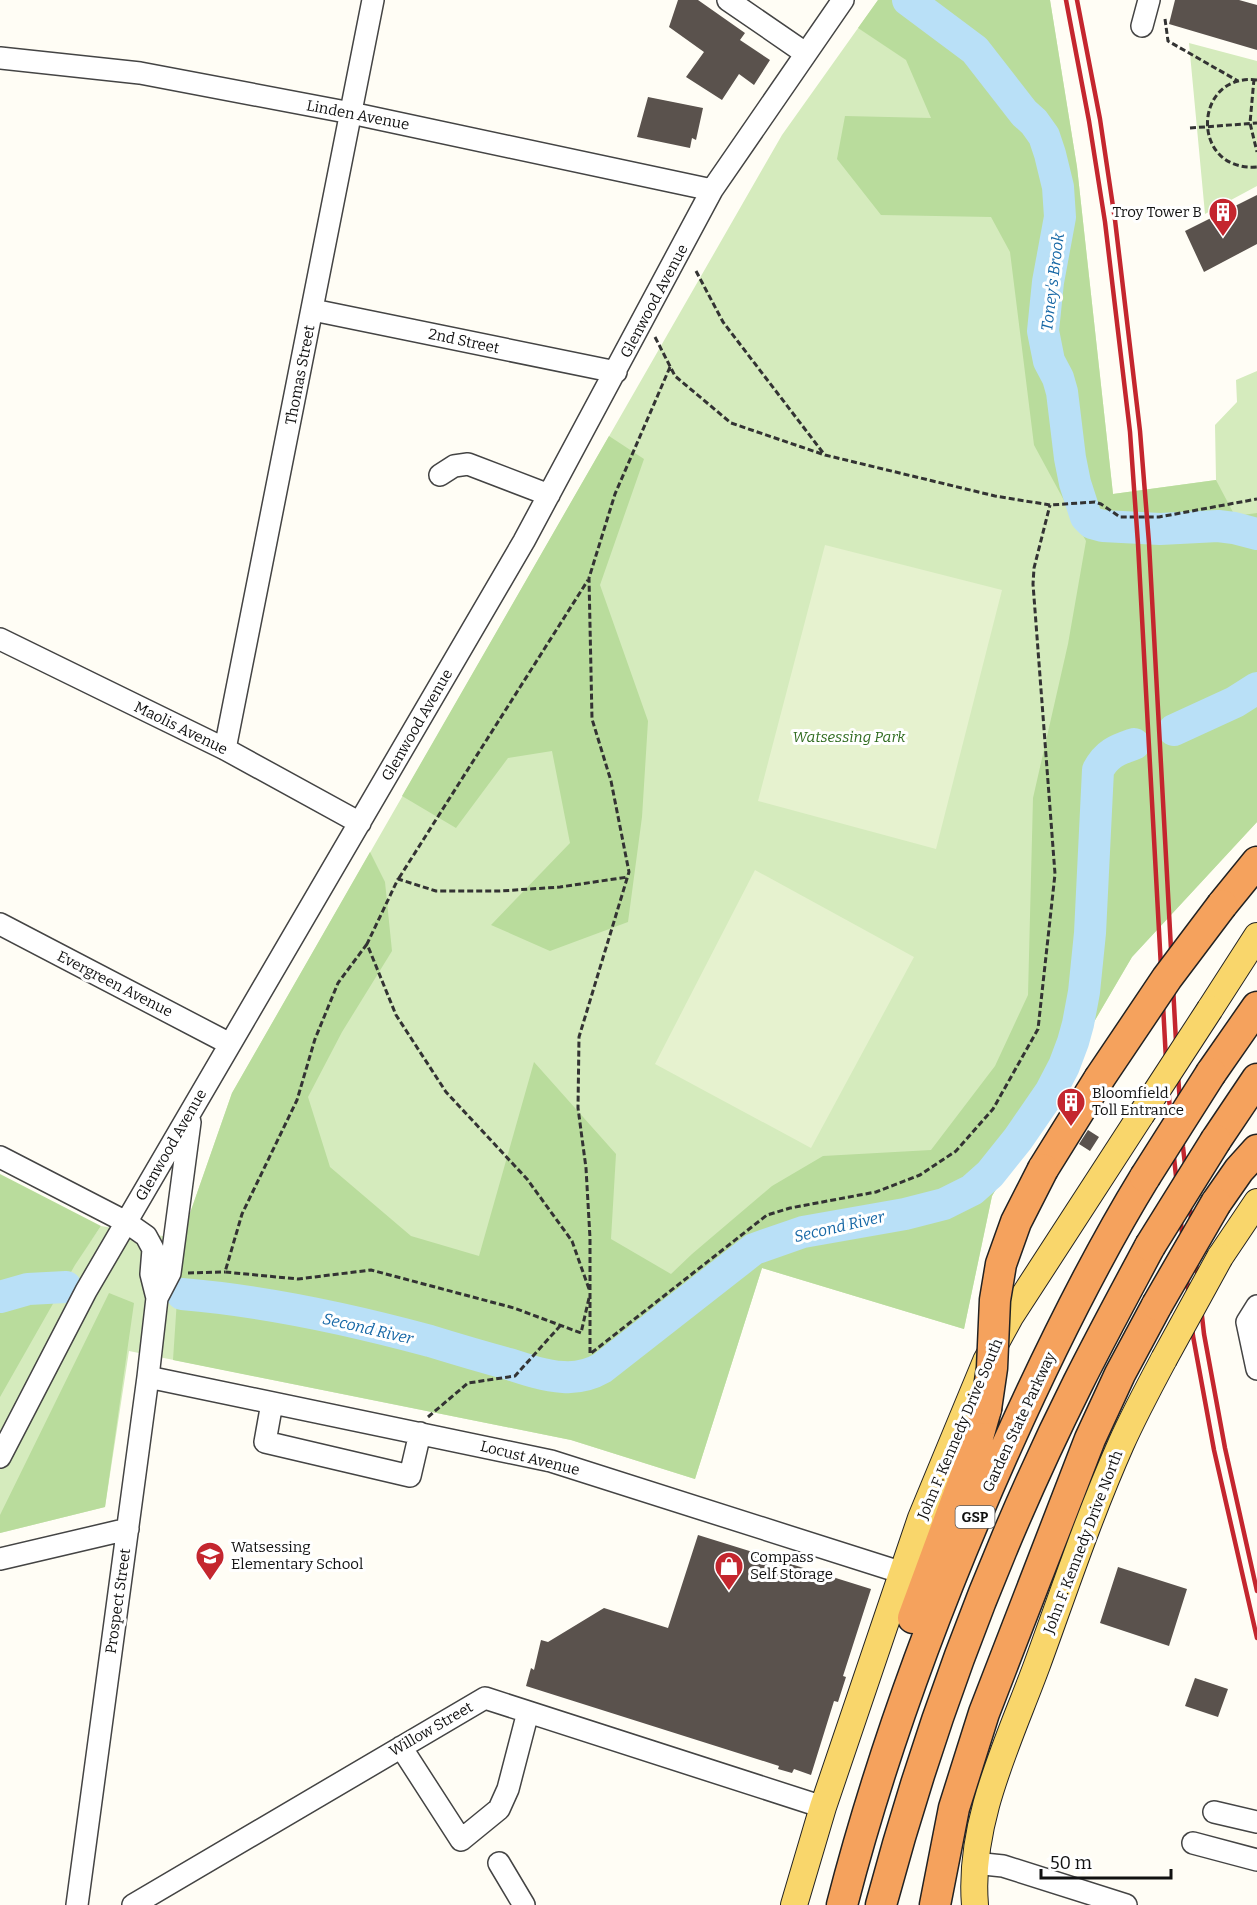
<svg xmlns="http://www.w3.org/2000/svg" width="1257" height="1905" font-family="Bitter,serif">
<rect width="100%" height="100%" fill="#fffdf5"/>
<path fill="#d5ebbd" d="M878 0H1050L1077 167 1113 494 1216 480 1215 425 1237 402 1236 380 1257 371V822L1132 957 992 1196 964 1329 762 1268 695 1479 571 1440 129 1351 105 1507 0 1533V1281L74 1265 101 1226 181 1239 232 1093 782 135Z
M1189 43 1257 61V186L1205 214Z"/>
<path fill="#b9dc9c" d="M878 0H1050L1077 167 1113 494 1216 480 1235 516 1257 513V822L1132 957 992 1196 964 1329 762 1268 695 1479 571 1440 173 1360 181 1239 232 1093 370 852 385 882 392 951 342 1032 308 1097 330 1167 411 1236 479 1256 534 1062 616 1154 611 1239 671 1274 692 1254 772 1186 823 1156 931 1150 995 1066 1028 995 1033 798 1068 644 1086 541 1034 445 1010 252 991 217 881 215 837 159 845 116 931 118 906 60 858 28Z
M609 436 644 459 600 585 648 721 642 817 628 922 550 951 491 925 570 843 552 751 508 758 456 828 402 796Z
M0 1174 101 1226 75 1265 0 1397Z
M109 1293 134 1303 105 1507 0 1533V1515Z"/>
<path fill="#e6f2cf" d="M825 545 1002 590 936 849 758 801Z
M755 870 914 957 811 1148 655 1064Z"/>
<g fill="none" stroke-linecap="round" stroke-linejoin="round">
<path stroke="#b9e0f7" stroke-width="32" d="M908 0 975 50 1024 113 1034 122 1044 136 1050 154 1058 187 1060 217 1048 282 1043 331 1049 361 1058 378 1062 392 1070 458 1075 483 1086 517 1092 523 1103 526 1160 529 1218 526 1234 528 1257 534
M1174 730 1235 702 1257 688
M182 1294C265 1301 349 1319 430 1341 456 1349 483 1357 509 1364 527 1370 545 1376 563 1377 577 1378 590 1375 602 1368L754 1249 803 1232 905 1214 944 1204 972 1190 990 1174 1018 1139 1051 1091 1064 1066 1073 1042 1078 1024 1084 992 1090 933 1098 770C1107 753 1117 750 1134 744
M0 1297 28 1289 66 1287"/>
</g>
<path fill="#5a524d" d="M678 0H698L745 33 740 40 770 60 754 85 739 74 722 100 686 77 704 52 669 27Z
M1175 0H1239L1257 5V50L1169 24Z
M648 97 703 108 696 140 692 138 690 148 637 137Z
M1257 195V244L1204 272 1185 231Z
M1088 1130 1099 1137 1090 1151 1079 1144Z
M698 1535 871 1589 843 1676 846 1677 838 1702 834 1701 811 1775 794 1769 792 1773 778 1769 779 1766 526 1686 531 1668 534 1670 541 1640 548 1642 604 1608 668 1628Z
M1118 1567 1187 1589 1169 1646 1100 1623Z
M1195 1678 1228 1689 1218 1717 1185 1706Z"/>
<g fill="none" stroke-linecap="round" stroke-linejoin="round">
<g stroke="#444" stroke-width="24">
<path id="minor" d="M728 0 805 53
M1142 26 1149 0
M0 58 140 73 351 113 712 190
M313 310 616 372
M440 475 454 466 468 464 549 495
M0 639 225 749 360 823
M225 749 373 0
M0 924 230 1044
M0 1157 126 1222 146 1236 153 1249 151 1274 157 1298
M1257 1306 1247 1322 1257 1369
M148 1377 551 1461 903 1573
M272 1403 265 1442 410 1476 420 1433
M0 1457 86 1291 524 541 712 190 843 0
M0 1559 128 1529
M401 1747 461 1840 499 1809 508 1789 528 1712
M1214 1812 1257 1822
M1193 1843 1257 1860
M499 1863 524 1905
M974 1863 1003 1866 1126 1905
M77 1905 148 1377 157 1298 170 1273 190 1122
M133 1905 485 1698 823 1807"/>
</g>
<g stroke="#222" stroke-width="28">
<path id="major" d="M1210 1009 1257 936
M1220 1257 1257 1202
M794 1905 823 1807 921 1518 986 1361 1010 1317 1141 1115
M975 1905C968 1822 1009 1741 1037 1665 1064 1591 1089 1516 1121 1444 1134 1415 1149 1387 1164 1359"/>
</g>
<g stroke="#222" stroke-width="33">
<path id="highway" d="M1222 905 1257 862
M1211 1073 1257 1007
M1216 1140 1257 1079
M1043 1169 1099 1079
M1216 1203 1239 1170 1257 1150
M913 1618 973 1455 986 1409
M842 1905C883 1746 941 1592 1008 1443 1049 1352 1093 1262 1145 1177
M881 1905C929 1725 995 1549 1078 1383 1101 1337 1126 1291 1150 1246
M935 1905 954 1808 984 1713 1090 1439 1120 1374 1157 1305"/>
</g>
<path stroke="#333" stroke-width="3" stroke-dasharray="6 3" stroke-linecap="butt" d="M1165 19 1168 41 1238 81
M1254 79 1250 123 1257 152
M1257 80C1193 72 1189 172 1257 167
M1190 128 1257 123
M696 271 723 322 824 454
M655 337 675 376 731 423 825 455 995 496 1050 505 1095 502 1101 504 1120 517H1159L1257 499
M670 367 615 494 589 578 592 719 611 781 629 872 579 1037 578 1108 586 1168 590 1238V1354L767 1215 790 1208 876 1192 920 1175 956 1151 993 1109 1038 1029 1055 874 1033 584 1034 568 1050 505
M399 878 588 580
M367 944 338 983 315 1039 297 1100 242 1214 225 1272 298 1279 371 1270 514 1308 581 1333 589 1298
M188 1273 225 1272
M589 1289 572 1241 527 1179 446 1092 396 1015 367 944 398 879 436 891H500L560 887 628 877
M428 1417 468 1383 515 1376 560 1326"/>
<use href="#minor" stroke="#fff" stroke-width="21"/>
<use href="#major" stroke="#f9d66b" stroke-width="26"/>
<use href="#highway" stroke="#f5a25d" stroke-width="30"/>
<path stroke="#c4262e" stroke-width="4.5" d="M1066 0 1089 121 1105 222 1130 432 1138 544 1166 1060 1173 1148 1193 1336 1214 1450 1257 1638
M1077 0 1100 119 1115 220 1140 431 1149 543 1177 1060 1183 1147 1204 1334 1225 1448 1257 1591"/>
<g stroke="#222" stroke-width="28" stroke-linecap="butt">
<path id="major-bridge" d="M1141 1115 1210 1009
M1164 1359 1220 1257"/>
</g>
<g stroke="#222" stroke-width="33" stroke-linecap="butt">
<path id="highway-bridge" d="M1099 1079 1167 978 1222 905
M1145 1177 1211 1073
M1150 1246 1216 1140
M1157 1305 1216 1203
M986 1409 992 1368 995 1300 1001 1264 1016 1222 1043 1169"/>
</g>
<use href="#major-bridge" stroke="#f9d66b" stroke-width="26"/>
<use href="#highway-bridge" stroke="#f5a25d" stroke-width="30"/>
</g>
<defs>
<g id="building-pin" transform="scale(1.5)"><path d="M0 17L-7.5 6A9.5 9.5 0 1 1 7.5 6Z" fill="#c4262e" stroke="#fff"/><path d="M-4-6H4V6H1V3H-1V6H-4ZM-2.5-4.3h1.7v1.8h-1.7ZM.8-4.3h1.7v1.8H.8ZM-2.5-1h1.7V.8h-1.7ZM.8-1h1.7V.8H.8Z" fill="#fff"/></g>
<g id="school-pin" transform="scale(1.5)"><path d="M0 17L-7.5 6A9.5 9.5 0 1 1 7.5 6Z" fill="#c4262e" stroke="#fff"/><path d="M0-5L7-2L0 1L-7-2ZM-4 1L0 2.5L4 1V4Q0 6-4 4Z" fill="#fff"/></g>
<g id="shop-pin" transform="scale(1.5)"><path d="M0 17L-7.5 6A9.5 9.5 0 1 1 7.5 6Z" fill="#c4262e" stroke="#fff"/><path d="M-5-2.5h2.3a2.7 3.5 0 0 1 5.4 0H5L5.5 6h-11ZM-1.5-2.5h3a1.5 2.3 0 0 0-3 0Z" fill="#fff"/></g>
</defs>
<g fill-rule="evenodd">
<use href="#building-pin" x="1223" y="212"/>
<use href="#building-pin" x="1071" y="1102"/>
<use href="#school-pin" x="210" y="1556"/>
<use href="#shop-pin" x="729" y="1566"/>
</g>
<g text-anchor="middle" stroke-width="6" stroke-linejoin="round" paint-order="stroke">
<rect fill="#fff" stroke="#585858" stroke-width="1.5" x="955.5" y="1506" width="39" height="22" rx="4.5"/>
<g font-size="14" font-weight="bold" fill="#111">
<text x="975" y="1522">GSP</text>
</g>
<g font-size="15" fill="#111" stroke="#fff">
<text transform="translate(358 115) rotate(11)" y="5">Linden Avenue</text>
<text transform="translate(654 301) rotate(-62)" y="5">Glenwood Avenue</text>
<text transform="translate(464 341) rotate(12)" y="5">2nd Street</text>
<text transform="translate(300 375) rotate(-79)" y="5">Thomas Street</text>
<text transform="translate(417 725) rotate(-60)" y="5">Glenwood Avenue</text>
<text transform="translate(181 728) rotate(26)" y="5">Maolis Avenue</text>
<text transform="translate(115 984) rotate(27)" y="5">Evergreen Avenue</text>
<text transform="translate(171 1145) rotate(-60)" y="5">Glenwood Avenue</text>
<text transform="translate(1019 1422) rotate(-65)" y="5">Garden State Parkway</text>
<text transform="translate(960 1429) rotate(-67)" y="5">John F. Kennedy Drive South</text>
<text transform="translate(530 1458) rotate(14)" y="5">Locust Avenue</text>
<text transform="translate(1083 1542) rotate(-69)" y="5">John F. Kennedy Drive North</text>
<text transform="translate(118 1601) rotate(-82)" y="5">Prospect Street</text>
<text transform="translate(431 1729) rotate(-30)" y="5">Willow Street</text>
</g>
<g font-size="15" fill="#111" stroke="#fff" text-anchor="start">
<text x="1202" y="217" text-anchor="end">Troy Tower B</text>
<text x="1092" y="1098">Bloomfield<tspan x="1092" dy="17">Toll Entrance</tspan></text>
<text x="231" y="1552">Watsessing<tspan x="231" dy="17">Elementary School</tspan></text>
<text x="750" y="1562">Compass<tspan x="750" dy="17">Self Storage</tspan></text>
</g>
<g font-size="15" font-style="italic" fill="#2f6b1f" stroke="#fff">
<text x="849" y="742">Watsessing Park</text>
</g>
<g font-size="16" font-style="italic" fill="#1768a6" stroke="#fff">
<text transform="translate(1052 282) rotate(-83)" y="6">Toney's Brook</text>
<text transform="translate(839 1226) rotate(-13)" y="6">Second River</text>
<text transform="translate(368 1328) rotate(13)" y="6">Second River</text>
</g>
</g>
<path d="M1041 1869v9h130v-9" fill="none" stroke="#111111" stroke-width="3"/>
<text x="1050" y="1869" font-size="18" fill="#111111" stroke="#ffffff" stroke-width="4.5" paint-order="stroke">50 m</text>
</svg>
